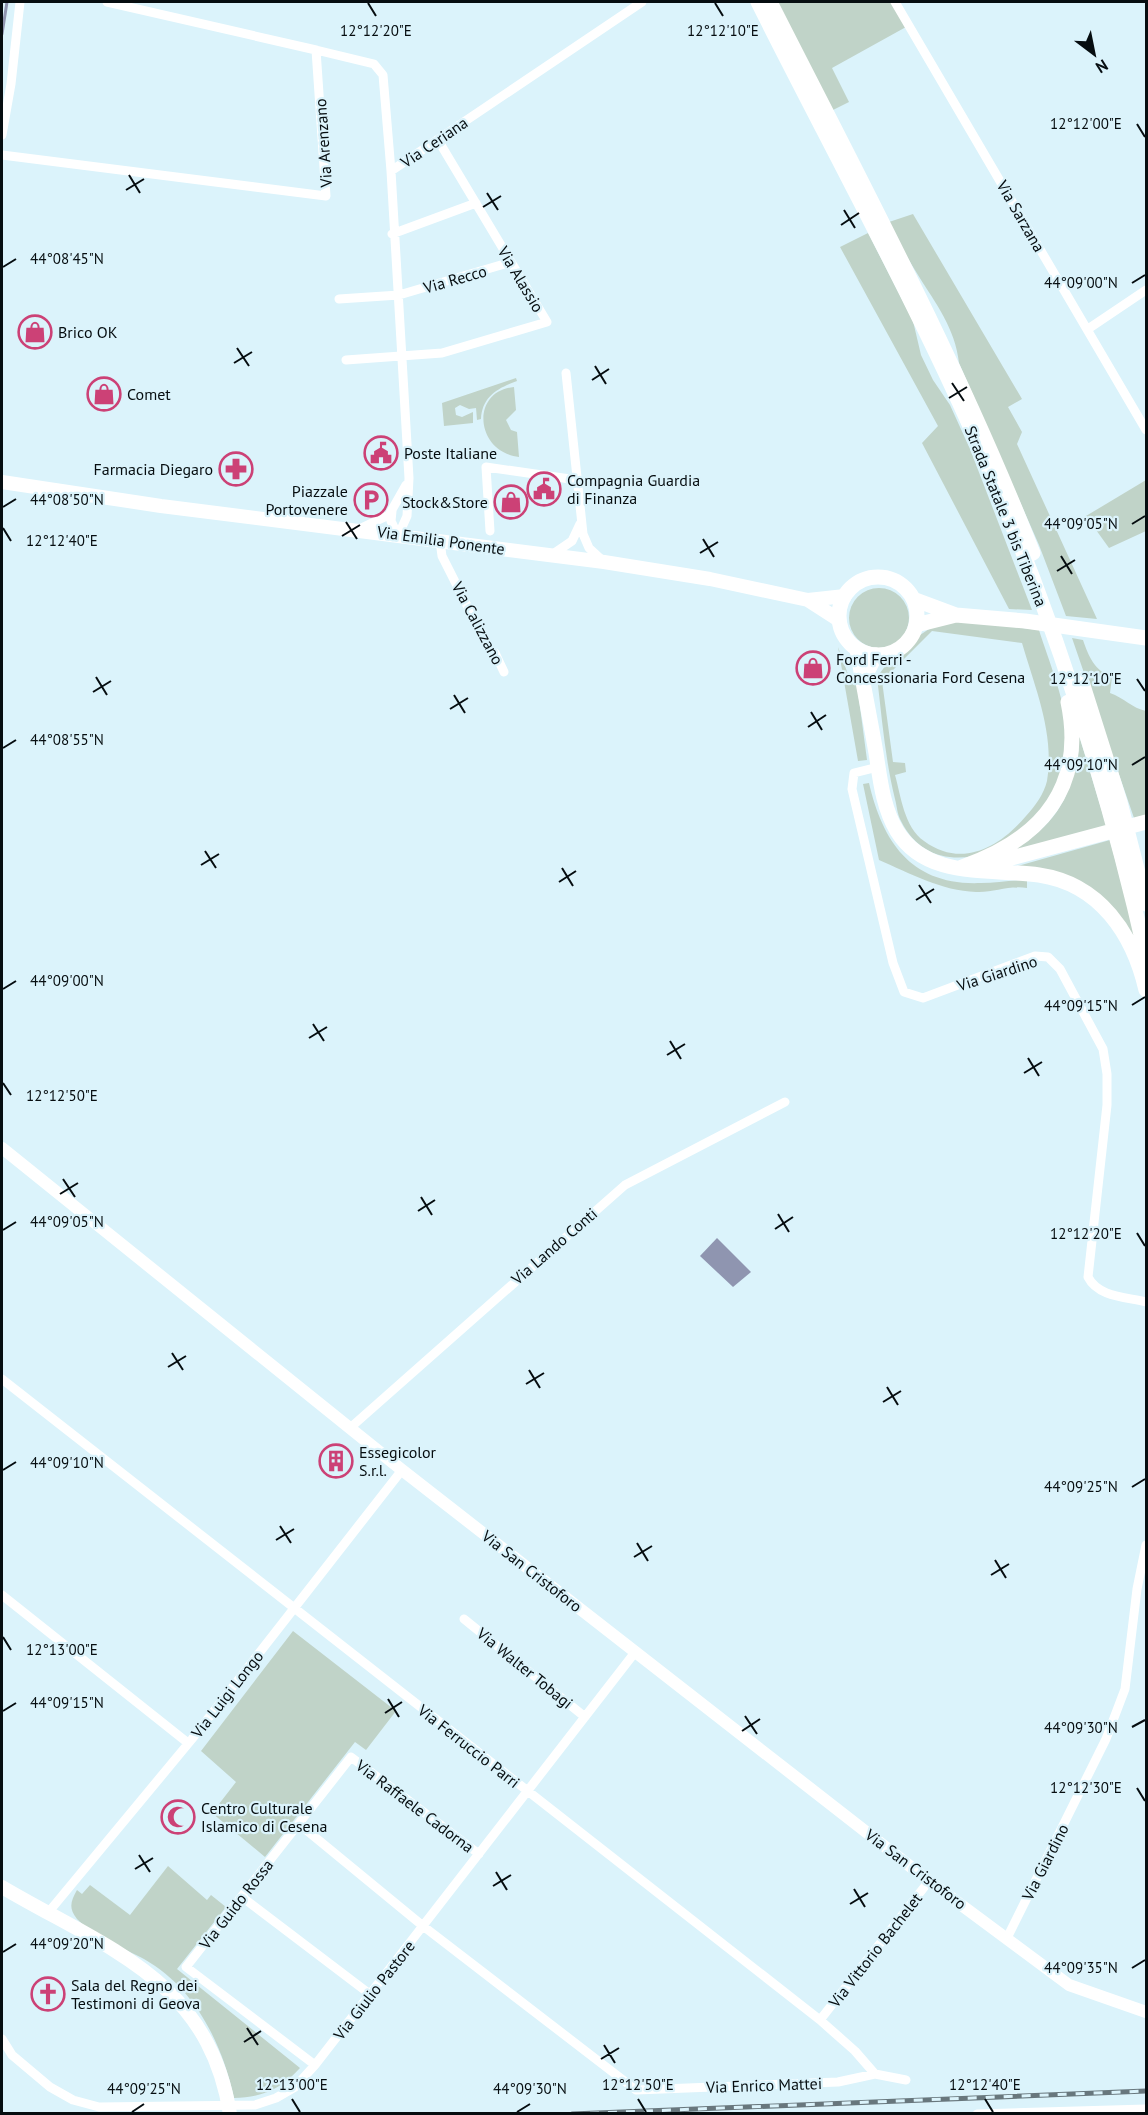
<svg xmlns="http://www.w3.org/2000/svg" width="1148" height="2115" font-family="'PT Sans',sans-serif">
<rect width="100%" height="100%" fill="#dbf3fb"/>
<path fill="#c0d3c8" fill-rule="evenodd" d="M777 2H892L906 27 832 68 849 102 833 110Z
M913 214 1022 399 1008 407 1022 432 1017 444 1097 619 1066 616 1039 545 959 363C955 328 936 304 918 275 907 258 898 240 889 222Z
M868 233 913 321 921 355 933 380 950 405 970 449 1032 610 1009 609 922 443 938 426 840 247Z
M516 378 517 381C497 388 482 397 481 419L477 420 476 408 469 409 460 405 455 408 456 415 462 417 473 412V423L444 426 442 403Z
M514 387 516 410 506 420 511 430 517 432 519 457C475 452 470 391 514 387Z
M1146 480V531L1109 548 1086 516Z
M849 618a30 30 0 1 1 60 0a30 30 0 1 1-60 0Z
M955 620 1039 630C1049 662 1072 717 1067 749 1065 766 1061 786 1052 801 1023 852 934 888 901 821 897 814 897 806 895 799 885 759 882 718 877 677L886 665 907 651 920 635 935 625ZM932 631 1022 643C1035 688 1055 734 1047 781 1044 794 1035 806 1026 816 1000 847 962 869 924 841 904 827 901 796 895 775L906 772 905 763 893 762 882 681Z
M1072 638 1083 640C1089 657 1094 670 1112 677L1110 693C1124 698 1132 708 1146 711V815L1134 818Z
M838 647 849 677H856L867 760 858 761Z
M1078 732 1107 828 989 862C1053 832 1075 803 1078 732Z
M869 783C883 843 912 886 981 883 996 883 1011 880 1027 880V888C1009 885 993 893 976 892 942 891 909 873 879 860L863 784Z
M1110 840 1139 950 1096 896 1004 870Z
M293 1631 396 1711 366 1750 355 1742 265 1857 212 1813 236 1782 201 1751Z
M168 1866 207 1900 211 1895 226 1907 177 1969 300 2068C282 2088 262 2098 234 2098 222 2043 195 1988 144 1959 125 1949 91 1934 77 1919 68 1908 71 1901 77 1890L82 1894 90 1885 130 1915Z"/>
<path fill="#8f95b0" d="M717 1238 751 1272 733 1287 700 1256Z"/>
<g fill="none" stroke-linecap="round" stroke-linejoin="round">
<path stroke="#8f95b0" stroke-width="3" d="M2 34 7 2"/>
<path stroke="#fff" stroke-width="9" d="M895 2 1146 430
M316 50 374 64 383 75 391 171
M2 135 11 84 20 2
M2 155 326 196 316 50 107 2
M392 234 476 203
M339 299 399 295 511 262
M1088 329 1146 290
M346 360 442 353 547 322 438 140
M566 373 583 534 589 548 602 560
M392 511 391 521 397 534
M359 529 389 515 406 485
M490 531 486 467 577 480
M399 534 407 516 409 478 391 171 642 2
M440 541 442 556 490 651 495 653 504 672
M553 554 572 541 580 524
M878 767 854 773 852 789 893 963 904 992 923 998 1035 956 1048 957 1060 969 1103 1049 1107 1074V1105L1088 1277C1098 1297 1126 1297 1146 1302
M2 1379 820 2020 855 2051 875 2074
M350 1428 625 1185 785 1102
M2 1595 188 1743
M464 1619 585 1717
M299 1824 423 1926 636 2090 838 2082 875 2074 906 2080
M242 1897 371 1995
M47 1914 192 1739 402 1470
M1007 1938 1106 1739 1125 1689 1137 1589 1146 1545
M820 2020 929 1881
M2 2039 12 2055 50 2087 73 2100 99 2107 255 2105 276 2098 295 2087 315 2065 636 1651
M315 2065 186 1967 351 1757 479 1854
M977 2114 1146 2109"/>
<path stroke="#fff" stroke-width="12" d="M2 1148 402 1470 929 1881 1069 1985 1146 2012"/>
<path stroke="#fff" stroke-width="14" d="M2 482 161 506 604 562 710 579 808 600 845 596
M808 600 839 620
M2 1887C105 1948 209 1979 230 2114"/>
<path stroke="#fff" stroke-width="15" d="M839 616a39 39 0 1 1 78 0a39 39 0 1 1-78 0Z
M913 599 956 615 1025 621 1146 638
M916 625 956 615"/>
<path stroke="#fff" stroke-width="15" d="M758 2C835 156 920 308 988 467 1056 625 1108 788 1146 956
M770 2C862 183 958 363 1033 553
M857 649C863 684 870 718 876 753 880 779 883 808 897 831 927 880 991 868 1039 875 1100 884 1133 934 1146 990
M1081 679 1120 802 1146 904
M863 680 876 655
M981 866 1146 822
M962 867C1040 840 1086 788 1068 702"/>
<g stroke="#68777d" stroke-width="5">
<path id="rail" d="M572 2114 1146 2091"/>
</g>
<use href="#rail" stroke="#dbf3fb" stroke-width="3" stroke-dasharray="9" stroke-linecap="butt"/>
</g>
<path fill="none" stroke="#060d10" stroke-width="2" d="M368 3 376 16M715 3 723 16M1137 124 1145 137M129 175 140 193M126 190 144 179M487 193 498 210M483 207 501 196M844 210 855 228M841 225 859 213M3 267 16 259M1132 283 1145 275M237 348 249 366M234 363 252 352M595 366 606 384M592 380 609 369M952 383 964 401M949 398 967 387M3 507 16 499M346 522 357 539M1132 524 1145 516M3 528 11 541M342 536 360 525M703 539 714 557M700 553 718 542M1061 556 1072 574M1057 571 1075 560M96 677 107 695M1137 679 1145 691M93 692 111 681M454 695 465 713M450 709 468 698M811 712 822 730M808 727 826 715M3 748 16 740M1132 765 1145 757M205 851 216 868M201 865 219 854M562 868 573 886M559 882 576 871M919 885 931 903M916 900 934 889M3 989 16 981M1132 1005 1145 997M313 1024 324 1041M309 1038 327 1027M670 1041 681 1059M667 1055 685 1044M1028 1058 1039 1076M1024 1073 1042 1062M3 1083 11 1095M63 1179 75 1197M60 1194 78 1183M421 1197 432 1215M418 1211 435 1200M778 1214 789 1232M775 1229 793 1217M3 1230 16 1222M1137 1233 1145 1246M172 1353 183 1370M168 1367 186 1356M529 1370 540 1388M526 1384 544 1373M887 1387 898 1405M883 1402 901 1391M3 1470 16 1462M1132 1487 1145 1479M280 1526 291 1543M276 1540 294 1529M637 1543 648 1561M634 1557 652 1546M995 1560 1006 1578M991 1575 1009 1564M3 1637 11 1650M388 1699 399 1717M3 1711 16 1703M385 1713 402 1702M745 1716 757 1734M1132 1727 1145 1720M742 1731 760 1719M1137 1788 1145 1801M139 1855 150 1872M135 1869 153 1858M496 1872 507 1890M493 1886 511 1875M854 1889 865 1907M850 1904 868 1893M3 1952 16 1944M1132 1968 1145 1960M247 2028 258 2045M244 2042 261 2031M604 2045 615 2063M601 2059 619 2048M292 2099 300 2112M638 2099 646 2112M985 2099 993 2112M132 2112 144 2104M517 2112 530 2104"/>
<defs>
<g id="shop-ring" transform="scale(1.725)"><circle r="9.5" fill="#dbf3fb" stroke="#cc4176" stroke-width="1.5"/><path d="M-5-2.5h2.3a2.7 3.5 0 0 1 5.4 0H5L5.5 6h-11ZM-1.5-2.5h3a1.5 2.3 0 0 0-3 0Z" fill="#cc4176"/></g>
<g id="civic-ring" transform="scale(1.725)"><circle r="9.5" fill="#dbf3fb" stroke="#cc4176" stroke-width="1.5"/><path d="M-.6-6.5H3V-4.5H.6V-3L4-1V1h2V6H-6V1h2V-1L-.6-3ZM-1.2 2.5V6h2.4V2.5Z" fill="#cc4176"/></g>
<g id="pharmacy-ring" transform="scale(1.725)"><circle r="9.5" fill="#dbf3fb" stroke="#cc4176" stroke-width="1.5"/><path d="M-2-6h4v4h4v4h-4v4h-4v-4h-4v-4h4Z" fill="#cc4176"/></g>
<g id="parking-ring" transform="scale(1.725)"><circle r="9.5" fill="#dbf3fb" stroke="#cc4176" stroke-width="1.5"/><path d="M-3.5-5.5H1a3.5 3.5 0 0 1 0 7H-1V5.5H-3.5ZM-1-3.4V-.6H.8a1.4 1.4 0 0 0 0-2.8Z" fill="#cc4176"/></g>
<g id="building-ring" transform="scale(1.725)"><circle r="9.5" fill="#dbf3fb" stroke="#cc4176" stroke-width="1.5"/><path d="M-4-6H4V6H1V3H-1V6H-4ZM-2.5-4.3h1.7v1.8h-1.7ZM.8-4.3h1.7v1.8H.8ZM-2.5-1h1.7V.8h-1.7ZM.8-1h1.7V.8H.8Z" fill="#cc4176"/></g>
<g id="mosque-ring" transform="scale(1.725)"><circle r="9.5" fill="#dbf3fb" stroke="#cc4176" stroke-width="1.5"/><path d="M3.5-4.9A6 6 0 1 0 3.5 4.9A5 5 0 1 1 3.5-4.9Z" fill="#cc4176"/></g>
<g id="church-ring" transform="scale(1.725)"><circle r="9.5" fill="#dbf3fb" stroke="#cc4176" stroke-width="1.5"/><path d="M-1.2-6h2.4v3.5h3.3v2.4h-3.3V6h-2.4V-.1h-3.3v-2.4h3.3Z" fill="#cc4176"/></g>
</defs>
<g fill-rule="evenodd">
<use href="#shop-ring" x="35" y="332"/>
<use href="#shop-ring" x="104" y="394"/>
<use href="#civic-ring" x="381" y="453"/>
<use href="#pharmacy-ring" x="236" y="469"/>
<use href="#civic-ring" x="544" y="489"/>
<use href="#parking-ring" x="371" y="500"/>
<use href="#shop-ring" x="511" y="502"/>
<use href="#shop-ring" x="813" y="668"/>
<use href="#building-ring" x="336" y="1461"/>
<use href="#mosque-ring" x="178" y="1817"/>
<use href="#church-ring" x="48" y="1994"/>
</g>
<g text-anchor="middle" stroke-width="4.5" stroke-linejoin="round" paint-order="stroke">
<g font-size="16" fill="#060d10" stroke="#dbf3fb">
<text transform="translate(434 142) rotate(-34)" y="6">Via Ceriana</text>
<text transform="translate(323 143) rotate(-94)" y="6">Via Arenzano</text>
<text transform="translate(1021 216) rotate(60)" y="6">Via Sarzana</text>
<text transform="translate(455 279) rotate(-16)" y="6">Via Recco</text>
<text transform="translate(521 279) rotate(59)" y="6">Via Alassio</text>
<text transform="translate(1006 516) rotate(68)" y="6">Strada Statale 3 bis Tiberina</text>
<text transform="translate(441 540) rotate(8)" y="6">Via Emilia Ponente</text>
<text transform="translate(478 623) rotate(62)" y="6">Via Calizzano</text>
<text transform="translate(997 973) rotate(-18)" y="6">Via Giardino</text>
<text transform="translate(554 1246) rotate(-41)" y="6">Via Lando Conti</text>
<text transform="translate(532 1571) rotate(38)" y="6">Via San Cristoforo</text>
<text transform="translate(525 1668) rotate(39)" y="6">Via Walter Tobagi</text>
<text transform="translate(227 1694) rotate(-52)" y="6">Via Luigi Longo</text>
<text transform="translate(469 1746) rotate(38)" y="6">Via Ferruccio Parri</text>
<text transform="translate(415 1806) rotate(37)" y="6">Via Raffaele Cadorna</text>
<text transform="translate(1045 1862) rotate(-63)" y="6">Via Giardino</text>
<text transform="translate(916 1869) rotate(37)" y="6">Via San Cristoforo</text>
<text transform="translate(236 1904) rotate(-52)" y="6">Via Guido Rossa</text>
<text transform="translate(875 1950) rotate(-52)" y="6">Via Vittorio Bachelet</text>
<text transform="translate(374 1990) rotate(-52)" y="6">Via Giulio Pastore</text>
<text transform="translate(764 2085) rotate(-2)" y="6">Via Enrico Mattei</text>
</g>
<g font-size="16" fill="#060d10" stroke="#dbf3fb" text-anchor="start">
<text x="58" y="338">Brico OK</text>
<text x="127" y="400">Comet</text>
<text x="404" y="459">Poste Italiane</text>
<text x="213" y="475" text-anchor="end">Farmacia Diegaro</text>
<text x="567" y="486">Compagnia Guardia<tspan x="567" dy="18">di Finanza</tspan></text>
<text x="348" y="497" text-anchor="end">Piazzale<tspan x="348" dy="18">Portovenere</tspan></text>
<text x="488" y="508" text-anchor="end">Stock&amp;Store</text>
<text x="836" y="665">Ford Ferri -<tspan x="836" dy="18">Concessionaria Ford Cesena</tspan></text>
<text x="359" y="1458">Essegicolor<tspan x="359" dy="18">S.r.l.</tspan></text>
<text x="201" y="1814">Centro Culturale<tspan x="201" dy="18">Islamico di Cesena</tspan></text>
<text x="71" y="1991">Sala del Regno dei<tspan x="71" dy="18">Testimoni di Geova</tspan></text>
</g>
</g>
<g font-size="15" text-anchor="middle" fill="#060d10" stroke="#dbf3fb" stroke-width="4.5" stroke-linejoin="round" paint-order="stroke">
<text x="376" y="36">12°12'20"E</text>
<text x="723" y="36">12°12'10"E</text>
<text x="1086" y="129">12°12'00"E</text>
<text x="67" y="264">44°08'45"N</text>
<text x="1081" y="288">44°09'00"N</text>
<text x="67" y="505">44°08'50"N</text>
<text x="1081" y="529">44°09'05"N</text>
<text x="62" y="546">12°12'40"E</text>
<text x="1086" y="684">12°12'10"E</text>
<text x="67" y="745">44°08'55"N</text>
<text x="1081" y="770">44°09'10"N</text>
<text x="67" y="986">44°09'00"N</text>
<text x="1081" y="1011">44°09'15"N</text>
<text x="62" y="1101">12°12'50"E</text>
<text x="67" y="1227">44°09'05"N</text>
<text x="1086" y="1239">12°12'20"E</text>
<text x="67" y="1468">44°09'10"N</text>
<text x="1081" y="1492">44°09'25"N</text>
<text x="62" y="1655">12°13'00"E</text>
<text x="67" y="1708">44°09'15"N</text>
<text x="1081" y="1733">44°09'30"N</text>
<text x="1086" y="1793">12°12'30"E</text>
<text x="67" y="1949">44°09'20"N</text>
<text x="1081" y="1973">44°09'35"N</text>
<text x="292" y="2090">12°13'00"E</text>
<text x="638" y="2090">12°12'50"E</text>
<text x="985" y="2090">12°12'40"E</text>
<text x="144" y="2094">44°09'25"N</text>
<text x="530" y="2094">44°09'30"N</text>
</g>
<rect width="1148" height="2115" fill="none" stroke="#060d10" stroke-width="6"/>
<g transform="translate(1094 54) rotate(148)" stroke="#dbf3fb" stroke-width="4.5" paint-order="stroke">
<path d="M0-4.5L10 22L0 15L-10 22Z" fill="#060d10"/>
<text y="-9" font-size="16" font-weight="bold" text-anchor="middle" fill="#060d10">N</text>
</g>
</svg>
